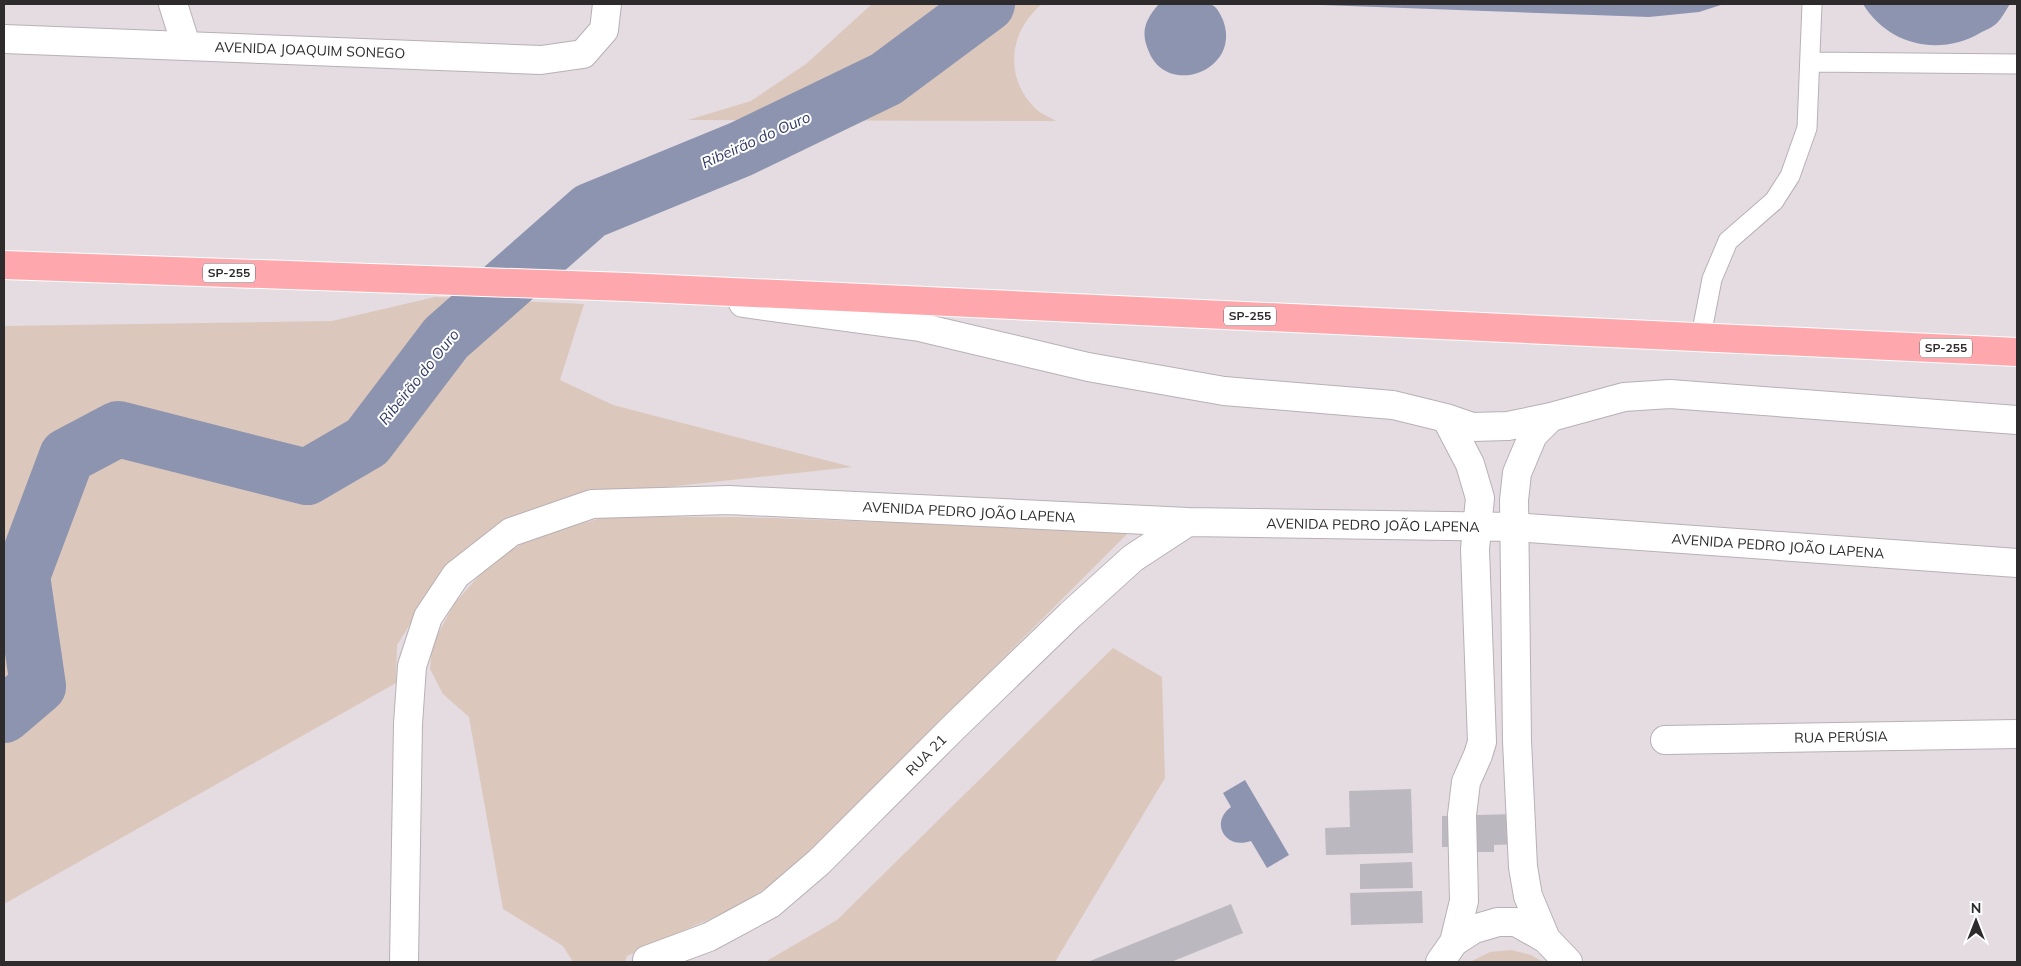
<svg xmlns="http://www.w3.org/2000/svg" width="2021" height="966" font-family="Mulish,sans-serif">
<rect width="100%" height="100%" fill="#e4dce1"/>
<path fill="#dbc7bc" d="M872 4H1042C1008 32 1004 78 1036 109 1041 114 1050 117 1056 121L688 120 751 101 806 64Z
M435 297 584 304 560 380 613 405 852 467 583 496 437 581 397 645 396 683 4 904V326L332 321Z
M605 517H739L1130 531 793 869 741 905 627 956 625 962H573L563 946 503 909 469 717 443 694 430 669 432 645 454 604 492 561 536 536Z
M1113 648 1162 677 1165 778 1055 962H765L837 920Z
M1511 950 1531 955 1543 962H1470L1490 952Z"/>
<path fill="#8c94b0" d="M1159 4C1168 4 1205 1 1212 5 1218 8 1220 14 1223 20 1242 70 1168 98 1149 52 1140 32 1145 20 1159 4Z
M1295 4H1724L1699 12 1649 17Z
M1863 4H2010C2006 10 2002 18 1997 23 1993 27 1986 30 1980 33 1939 57 1888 45 1863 4Z
M1245 780 1289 855 1267 868 1251 841C1226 850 1209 823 1231 807L1223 793Z"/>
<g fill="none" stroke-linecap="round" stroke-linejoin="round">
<path stroke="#8c94b0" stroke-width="56" d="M4 715 38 686 22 576 67 456 118 429 307 477 367 442 446 338 590 211 741 149 886 79 987 4"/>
</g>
<path fill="#bbb8bf" d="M1411 789 1413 853 1326 855 1325 828 1350 827 1349 791Z
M1515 814 1516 844 1494 845V852H1474V846L1442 847V816Z
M1412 862 1413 888 1360 889V864Z
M1422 891 1423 923 1351 925 1350 893Z
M1231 904 1243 933 1171 962H1090V961Z"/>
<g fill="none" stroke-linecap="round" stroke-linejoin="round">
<g stroke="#b8b0b4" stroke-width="21">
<path id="service" d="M1811 62 2017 64
M1701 336 1712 279 1728 241 1774 201 1790 176 1807 128 1812 4"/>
</g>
<g stroke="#b8b0b4" stroke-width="30">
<path id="minor" d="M173 4 186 45
M4 39 541 60 583 54 604 30 607 4
M1665 740 2017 734
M647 960 709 937 770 904 819 862 953 728 1070 615 1133 558 1188 522
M404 962 408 724 412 666 428 617 456 575 511 532 592 504 729 500 1188 522 1514 527 2017 563"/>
</g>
<g stroke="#b8b0b4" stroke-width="30">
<path id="tertiary" d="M743 303 919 327 1088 367 1224 391 1393 405 1446 418 1472 427 1508 426 1551 417 1624 397 1670 394 2017 420
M1546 939 1528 896 1523 867 1517 741 1514 500 1517 473 1533 435 1551 417
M1454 942 1474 929 1498 922H1516L1546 939 1568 962
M1440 962 1454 942 1464 901 1462 815 1466 782 1478 755 1482 742 1475 549 1480 498 1470 464 1446 418"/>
</g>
<g stroke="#fff" stroke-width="30">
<path id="trunk" d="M4 265 626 287 2017 352"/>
</g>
<use href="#service" stroke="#fff" stroke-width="19"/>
<use href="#minor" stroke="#fff" stroke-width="28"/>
<use href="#tertiary" stroke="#fff" stroke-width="28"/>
<use href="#trunk" stroke="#fea8ae" stroke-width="28"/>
</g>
<g text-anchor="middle" stroke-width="4" stroke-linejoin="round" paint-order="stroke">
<g fill="#fff" stroke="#6d6b6c" stroke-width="1">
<rect x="203" y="263.5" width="52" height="19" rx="4"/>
<rect x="1224" y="306.5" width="52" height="19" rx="4"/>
<rect x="1920" y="338.5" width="52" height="19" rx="4"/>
</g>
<g font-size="12" font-weight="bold" fill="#2e2b2d">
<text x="229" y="277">SP-255</text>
<text x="1250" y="320">SP-255</text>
<text x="1946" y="352">SP-255</text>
</g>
<g font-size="14" fill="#2e2b2d" stroke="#fff">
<text transform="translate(310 50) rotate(2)" y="5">AVENIDA JOAQUIM SONEGO</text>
<text transform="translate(969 512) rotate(3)" y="5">AVENIDA PEDRO JOÃO LAPENA</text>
<text transform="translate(1373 525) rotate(1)" y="5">AVENIDA PEDRO JOÃO LAPENA</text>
<text transform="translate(1778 546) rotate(4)" y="5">AVENIDA PEDRO JOÃO LAPENA</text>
<text transform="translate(1841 737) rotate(-1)" y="5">RUA PERÚSIA</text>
<text transform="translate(926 755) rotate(-45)" y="5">RUA 21</text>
</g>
<g font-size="15" font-style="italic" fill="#333b65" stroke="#fff">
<text transform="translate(756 140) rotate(-24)" y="5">Ribeirão do Ouro</text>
<text transform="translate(419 377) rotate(-51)" y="5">Ribeirão do Ouro</text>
</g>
</g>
<rect width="2021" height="966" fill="none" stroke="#2e2b2d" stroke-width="10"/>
<g transform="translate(1976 921)" stroke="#ffffff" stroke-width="4" paint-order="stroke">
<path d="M0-4L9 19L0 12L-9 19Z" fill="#2e2b2d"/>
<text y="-8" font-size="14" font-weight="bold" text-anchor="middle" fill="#2e2b2d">N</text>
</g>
</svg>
